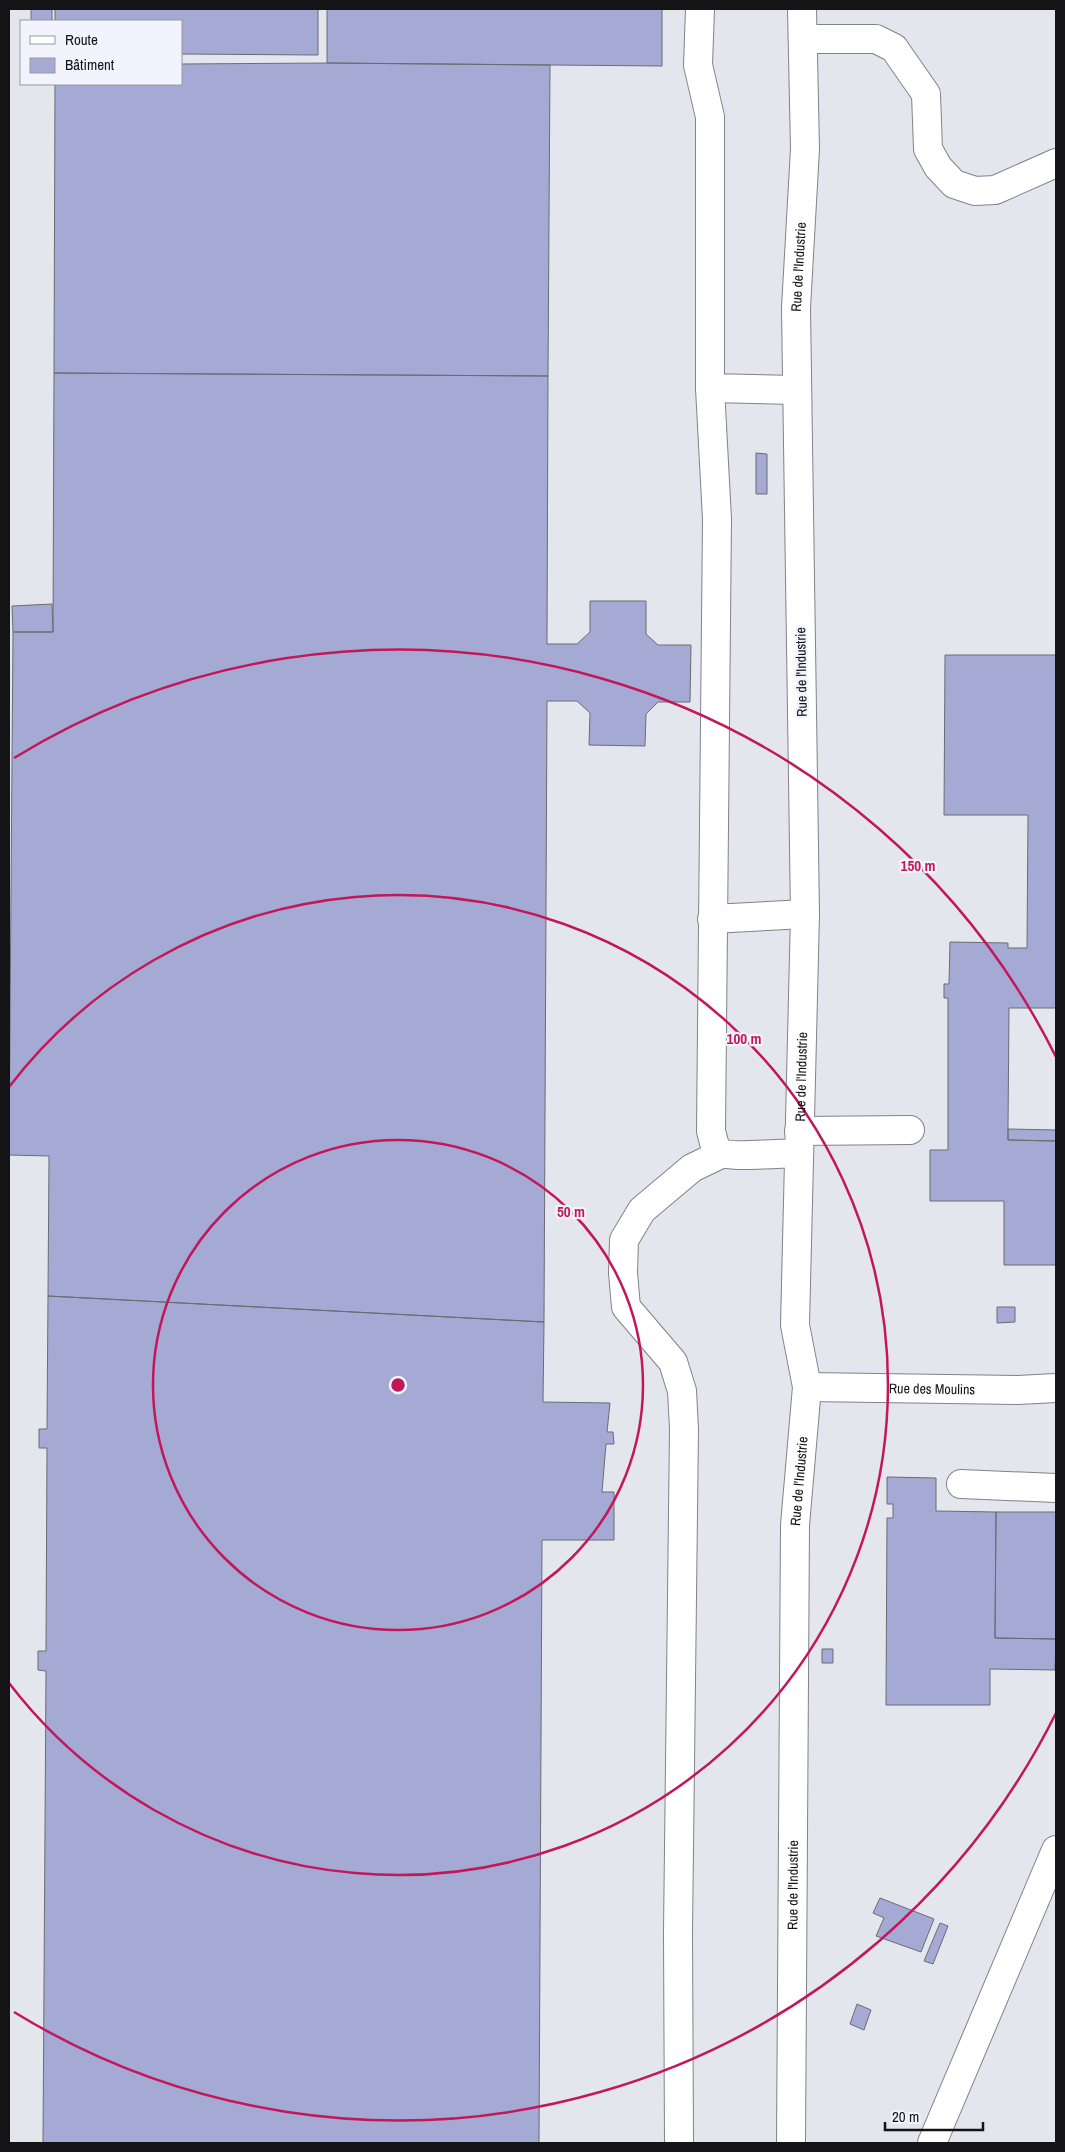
<svg xmlns="http://www.w3.org/2000/svg" width="1065" height="2152" font-family="'Archivo Narrow',sans-serif">
<rect width="100%" height="100%" fill="#e4e6ee"/>
<path fill="#a5aad4" stroke="#6b6c73" d="M31 9H52V21H31Z
M55 9H318V55L181 54V21H55Z
M327 9H662V66L327 63Z
M327 63 550 65 548 376 54 373 55 84H181V64Z
M54 373 548 376 547 644H577L590 632V601H646V634L658 645H691L690 702H658L646 714 645 746 589 745 590 713 577 701H547L544 1322 48 1296 49 1156 9 1155 13 632H53Z
M756 453 767 454V494H756Z
M52 604 53 632H13L12 606Z
M945 655H1056V1008H1009L1008 1129V1140L1056 1141V1265H1004V1201H930V1150H948V998H944V984H949L950 942 1008 943V948H1027L1028 815H944Z
M1008 1129 1056 1130V1141L1008 1140Z
M48 1296 544 1322 543 1402 610 1403 607 1432H613L614 1444H606L602 1492H614V1540H542L539 2143H43L46 1671 38 1670V1651H46L47 1448H39V1429H47Z
M997 1307H1015V1322L997 1323Z
M887 1477 936 1478V1511L996 1512 995 1638 1056 1639 1055 1670 990 1669V1705H886L887 1518H893V1504H887Z
M996 1512H1056V1639L995 1638Z
M822 1649H833V1663H822Z
M880 1898 934 1919 921 1952 876 1936 884 1918 873 1913Z
M940 1923 948 1926 933 1964 924 1961Z
M857 2004 871 2010 864 2030 850 2024Z"/>
<g fill="none" stroke-linecap="round" stroke-linejoin="round">
<g stroke="#81828a" stroke-width="30">
<g id="minor">
<path d="M700 9 698 65 710 117V388L797 390"/>
<path d="M803 39H876L894 48 926 94 928 149 938 167 954 184 975 191 995 190 1056 163"/>
<path d="M710 388 717 519 711 1131C713 1138 714 1148 720 1152 729 1158 785 1153 799 1153"/>
<path d="M712 919 805 914"/>
<path d="M799 1131 910 1130"/>
<path id="s1" d="M807 1387 1018 1390 1056 1388"/>
<path d="M961 1484 1056 1488"/>
<path d="M679 2143 678 1932 684 1429 682 1391 673 1362 626 1307 623 1273 624 1240 642 1210 692 1168 721 1154"/>
<path id="s2" d="M791 2143 795 1525 807 1387 795 1325 805 914 796 308 805 149 802 9"/>
<path d="M932 2143 1056 1850"/>
</g>
</g>
<use href="#minor" stroke="#fff" stroke-width="28"/>
</g>
<g fill="none" stroke="#c2185b" stroke-width="2.5">
<circle cx="398" cy="1385" r="245"/>
<path d="M9 1087A490 490 0 1 1 9 1683"/>
<path d="M1056 1713A735 735 0 0 1 14 2012M14 758A735 735 0 0 1 1056 1057"/>
</g>
<g text-anchor="middle" stroke-width="4.5" stroke-linejoin="round" paint-order="stroke">
<g font-size="14" fill="#141417" stroke="#f2f3fc">
<text dy="5" stroke="none"><textPath href="#s2" startOffset="1878">Rue de l'Industrie</textPath></text>
<text transform="translate(801 672) rotate(-91)" y="5">Rue de l'Industrie</text>
<text dy="5" stroke="none"><textPath href="#s2" startOffset="1068">Rue de l'Industrie</textPath></text>
<text dy="5" stroke="none"><textPath href="#s1" startOffset="125">Rue des Moulins</textPath></text>
<text dy="5" stroke="none"><textPath href="#s2" startOffset="662">Rue de l'Industrie</textPath></text>
<text dy="5" stroke="none"><textPath href="#s2" startOffset="258">Rue de l'Industrie</textPath></text>
</g>
</g>
<circle cx="398" cy="1385" r="8" fill="#c2185b" stroke="#f2f3fc" stroke-width="2.5"/>
<g font-size="15" text-anchor="middle" font-weight="bold" fill="#c2185b" stroke="#f2f3fc" stroke-width="4.5" stroke-linejoin="round" paint-order="stroke">
<text x="918" y="871">150 m</text>
<text x="744" y="1044">100 m</text>
<text x="571" y="1217">50 m</text>
</g>
<rect width="1065" height="2152" fill="none" stroke="#141417" stroke-width="20"/>
<rect x="20" y="20" width="162" height="65" fill="#f2f3fc" stroke="#999aa0"/>
<rect x="30" y="36" width="25" height="8" fill="#ffffff" stroke="#999aa0"/>
<text x="65" y="45" font-size="15" fill="#141417">Route</text>
<rect x="30" y="58" width="25" height="15" fill="#a5aad4" stroke="#999aa0"/>
<text x="65" y="70" font-size="15" fill="#141417">Bâtiment</text>
<path d="M885 2122v8h98v-8" fill="none" stroke="#141417" stroke-width="2.5"/>
<text x="892" y="2122" font-size="15" fill="#141417" stroke="#f2f3fc" stroke-width="4" paint-order="stroke">20 m</text>
</svg>
